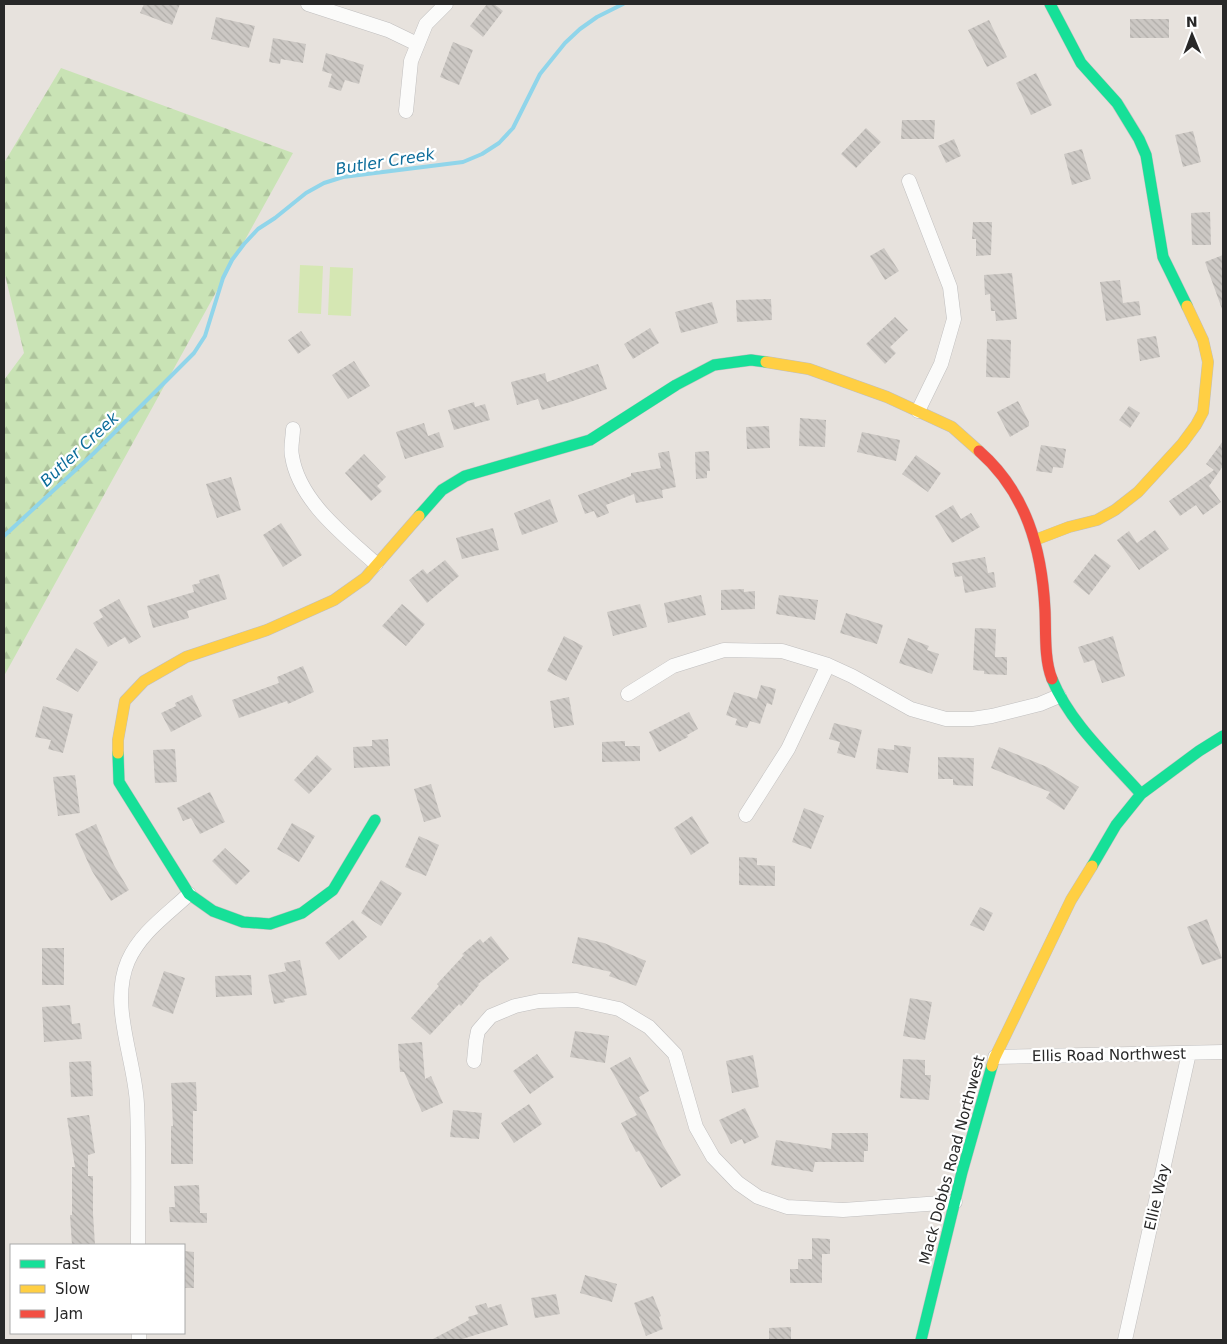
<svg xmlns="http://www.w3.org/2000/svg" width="1227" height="1344" font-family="'DejaVu Sans',sans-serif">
<defs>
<pattern id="forest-firs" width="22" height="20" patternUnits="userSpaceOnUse" patternTransform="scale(1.25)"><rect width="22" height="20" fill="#c9e3b5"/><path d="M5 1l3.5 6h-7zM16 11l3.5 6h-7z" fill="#adc39c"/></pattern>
<pattern id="building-back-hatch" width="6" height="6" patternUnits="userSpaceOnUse" patternTransform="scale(1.25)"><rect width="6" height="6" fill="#ccc8c4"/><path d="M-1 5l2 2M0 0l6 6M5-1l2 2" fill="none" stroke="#afaca8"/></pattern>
</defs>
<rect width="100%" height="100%" fill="#e7e2dd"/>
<path fill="url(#forest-firs)" d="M61 68 293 153 4 676V380L24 353 4 271V163Z"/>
<path fill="#d5e7b3" d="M300 265 323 266 321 314 298 313Z
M330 267 353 268 351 316 328 315Z"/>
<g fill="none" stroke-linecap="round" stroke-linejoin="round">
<path stroke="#90d5ea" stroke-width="4" d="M4 536 94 453 194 353 205 336 223 278 232 260 244 244 258 229 275 218 306 193 324 183 343 177 463 162 482 154 499 143 513 128 540 74 565 43 580 29 597 17 623 4"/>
</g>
<path fill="url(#building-back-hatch)" d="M144 4H180L172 25 140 13Z
M487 4H494L503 11 483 37 470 26Z
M216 17 255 26 249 48 211 39Z
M1130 19H1169V38H1130Z
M989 20 1007 57 987 67 968 30Z
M273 38 306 44 303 63 281 59 280 64 269 62Z
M453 42 473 50 459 85 440 77Z
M326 53 364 65 359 84 345 80 341 91 328 87 332 74 322 71Z
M1036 73 1052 105 1031 115 1016 83Z
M902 120H935L934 139H901Z
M866 128 881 142 856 168 841 154Z
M1193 131 1201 162 1183 167 1175 135Z
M954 139 961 156 946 163 938 146Z
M1082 149 1091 179 1072 185 1064 154Z
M1210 212 1211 245H1192L1191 213Z
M973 222H992L991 255 976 256V239H972Z
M884 248 899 271 885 280 870 256Z
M1223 255V309H1222L1205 262Z
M1012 273 1017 319 996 321 995 311H991L990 294 985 295 984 275Z
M1120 280 1123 303 1139 301 1141 315 1106 321 1100 282Z
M771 299 772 320 737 322 736 300Z
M712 302 718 323 681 333 675 312Z
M895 317 908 330 890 347 896 353 885 364 866 344Z
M650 328 659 343 633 359 624 344Z
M301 331 311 345 298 354 288 340Z
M1156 336 1160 357 1140 361 1137 339Z
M987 339 1011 340 1010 378 986 377Z
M354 361 370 386 348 399 332 375Z
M598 364 607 389 570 402 542 410 538 399 517 405 511 382 545 373 547 382Z
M1018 401 1029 422V426L1010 437 997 412Z
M474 402 475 407 485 404 490 420 454 430 448 410Z
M1129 406 1140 413 1130 428 1119 420Z
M800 418 826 420 825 447 799 446Z
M424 423 428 436 439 432 444 447 405 459 396 432Z
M769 426 770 448 747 449 746 427Z
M862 432 900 440 896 461 857 452Z
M1223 441V466L1209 486 1221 502 1203 515 1196 505 1180 516 1169 501 1214 470 1206 464Z
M1041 445 1066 449 1063 468 1053 467 1052 473 1036 471Z
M669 451 676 487 662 490 663 498 636 503 634 494 606 505 609 513 597 518 594 511 585 514 578 495 631 476V473L661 468 658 453Z
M709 451 710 471H707V478L696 479 695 452Z
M364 454 386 477 377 486 382 491 371 501 345 473Z
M916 455 941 473 928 492 902 474Z
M231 477 241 510 217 518 206 484Z
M550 499 558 522 522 535 514 513Z
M953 505 961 519 971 513 980 527 952 543 935 516Z
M281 523 302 555 283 567 263 535Z
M493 528 499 550 462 559 456 538Z
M1155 530 1169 549 1139 570 1117 540 1129 531 1137 543Z
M1095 554 1111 566 1089 595 1073 582Z
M985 557 988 573 994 572 996 587 965 593 962 576 955 577 952 563Z
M445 560 459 576 427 603 409 580 423 569 427 574Z
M219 574 227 599 187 611 189 618 153 628 147 606 194 592 192 585 200 583 199 580Z
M744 589V592L755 591V609L721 610V590Z
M701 595 706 615 668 623 664 603Z
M779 595 818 600 815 620 776 614Z
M119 599 141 637 129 644 125 637 108 647 93 623 103 617 99 610Z
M402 604 425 624 406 646 382 626Z
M640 604 647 627 613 636 607 612Z
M846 613 883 625 877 644 840 633Z
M975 628 996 629 995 657H1007V675L984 674V671L973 670Z
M564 636 583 646 566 681 547 671Z
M1113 636 1125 676 1102 683 1094 660 1084 663 1078 647Z
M908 638 929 646 927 650 939 654 932 674 899 663Z
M76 648 98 662 78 692 56 679Z
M303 666 314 692 288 704 287 701 239 718 232 700 279 683 277 677Z
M761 685 776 689 772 705 767 703 760 724 750 721 747 728 735 725 737 719 726 715 734 692 757 699Z
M192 695 202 716 171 732 161 713 176 706 175 703Z
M569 697 574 725 554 728 550 701Z
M43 706 73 714 63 753 48 749 51 740 35 737Z
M689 712 698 729 687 735 688 737 659 752 649 732Z
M834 723 862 730 855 758 837 753 840 742 829 739Z
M388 739 390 766 354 768 353 747 372 746V740Z
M625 741V746H640V761L602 762V742Z
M894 745 911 747 908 773 876 769 878 748 894 750Z
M999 747 1047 767 1079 787 1064 810 1046 798 1050 792 991 768Z
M175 749 177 782 155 783 153 750Z
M317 755 332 769 309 794 294 780Z
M938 757 974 758 973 786 953 785V779H938Z
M75 775 80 813 58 816 53 777Z
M431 784 441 817 424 822 414 789Z
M210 792 225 822 200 834 191 818 183 821 177 808Z
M804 808 824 816 811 849 792 842Z
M692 816 709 843 691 855 674 828Z
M292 823 315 836 299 862 277 849Z
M96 824 114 865 129 890 111 901 92 871 75 834Z
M419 836 439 845 426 876 405 867Z
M225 848 250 871 236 885 212 861Z
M739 857 757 858V865L775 866V886L739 885Z
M381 880 402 893 381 926 361 913Z
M980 907 993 913 984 931 970 925Z
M1207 919 1222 958 1202 965 1187 927Z
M353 920 367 937 339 960 325 943Z
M491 936 509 959 478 984 479 985 461 1006 459 1004 430 1035 411 1018 439 986 437 984 464 955 462 954 480 939 483 943Z
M578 937 604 943 646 961 636 986 609 976 611 972 572 963Z
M42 948H64V985H42Z
M300 960 307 995 284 999 285 1002 274 1004 268 975 286 971 284 963Z
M164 971 185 978 173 1014 152 1006Z
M251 975 252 995 216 997 215 976Z
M910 998 932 1002 925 1040 903 1036Z
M70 1005 72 1024 80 1023 82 1039 44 1042 42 1007Z
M575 1031 609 1036 605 1063 570 1057Z
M422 1042 425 1079 431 1076 443 1103 422 1112 404 1072H400L398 1044Z
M537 1054 554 1077 530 1094 513 1071Z
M753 1055 759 1087 732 1093 726 1061Z
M630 1057 649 1091 639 1097 663 1145 681 1175 661 1188 639 1151 636 1152 621 1123 637 1115 610 1068Z
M903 1059 925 1060V1075H931L929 1100 900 1098Z
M91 1061 93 1096 71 1097 69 1062Z
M196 1082 197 1111H193V1164H171V1126H173L171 1083Z
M529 1104 542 1124 514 1143 501 1123Z
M745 1108 759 1137 744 1144 742 1139 731 1144 719 1120Z
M453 1110 482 1113 479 1139 450 1137Z
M89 1115 95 1153 88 1155V1176H93V1214L95 1245H72L70 1215H72V1167H75L67 1118Z
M832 1133H868V1151H864V1162H815L813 1172 771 1165 776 1140 831 1149Z
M199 1185 200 1213H207V1223L170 1222 169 1207H175L174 1186Z
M812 1238 830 1239V1254H822V1283H790V1269H798V1259H812Z
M184 1251 194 1252V1288H184Z
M585 1275 617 1284 612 1302 580 1293Z
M556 1294 560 1314 535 1318 531 1298Z
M653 1296 661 1316 659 1317 663 1329 646 1336 634 1303Z
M486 1303 488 1308 501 1304 508 1325 459 1340H431L469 1320 468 1317 478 1314 475 1306Z
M791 1327V1340H769V1328Z"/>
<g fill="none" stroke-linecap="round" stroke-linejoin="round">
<g stroke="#c0bfbf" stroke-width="15">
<path id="street" d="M308 4 388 30 417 44
M406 111 411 61 426 24 446 4
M909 181 950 287 954 319 941 364 918 411
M293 429C293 437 290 448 292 456 299 501 344 535 376 564
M628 694 673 666 724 650 782 651 828 665 852 676 911 709 946 719H972L992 716 1040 704 1059 696
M746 815 788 749 828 665
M995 1057 1223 1052
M474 1061 476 1041 478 1031 491 1016 515 1006 539 1001 577 1000 619 1009 649 1027 675 1054 696 1127 713 1157 738 1183 758 1197 787 1207 843 1210 955 1202
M138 1245C138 1198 139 1151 137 1104 135 1059 109 1005 128 961 141 932 167 915 189 894
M139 1333V1340
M1125 1340 1189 1053"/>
</g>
<g stroke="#c0bfbf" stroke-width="12">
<path id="fast" d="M1050 4 1081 63 1117 103 1139 139 1146 155 1163 257 1187 306
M419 516 442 490 465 476 590 440 676 385 714 365 751 360 766 362
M1052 679C1070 723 1109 758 1141 794
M118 753 119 782 189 894 213 911 243 922 270 924 302 913 333 890 375 820
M1092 866 1116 825 1141 794 1199 751 1223 736
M921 1340 962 1172 992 1066"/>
</g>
<g stroke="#c0bfbf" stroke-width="12">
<path id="slow" d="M766 362 809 369 887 397 952 427 979 451
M1035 540 1069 527 1097 520 1115 510 1138 492 1182 444 1196 425 1203 412 1208 362 1203 340 1187 306
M118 753V740L125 701 144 681 186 657 267 630 334 600 365 578 419 516
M992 1066 995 1057 1071 900 1092 866"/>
</g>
<g stroke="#c0bfbf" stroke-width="12">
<path id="jam" d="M979 451C1026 492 1042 549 1045 610 1046 630 1044 660 1052 679"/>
</g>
<use href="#street" stroke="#fbfbfa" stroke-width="14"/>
<use href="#fast" stroke="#16e098" stroke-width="11"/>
<use href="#slow" stroke="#ffcf43" stroke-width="11"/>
<use href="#jam" stroke="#f24e42" stroke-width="11"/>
</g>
<g text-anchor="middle" stroke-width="4.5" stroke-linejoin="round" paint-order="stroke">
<g font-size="15" fill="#282828" stroke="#fff">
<text transform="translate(1109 1055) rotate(-1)" y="5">Ellis Road Northwest</text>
<text transform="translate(952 1160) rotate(-75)" y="5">Mack Dobbs Road Northwest</text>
<text transform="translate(1157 1197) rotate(-77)" y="5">Ellie Way</text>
</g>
<g font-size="16" font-style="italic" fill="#0b6c9a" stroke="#fff">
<text transform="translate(385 161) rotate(-9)" y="6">Butler Creek</text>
<text transform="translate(79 449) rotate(-43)" y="6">Butler Creek</text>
</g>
</g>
<rect width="1227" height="1344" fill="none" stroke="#282828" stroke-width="10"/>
<rect x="10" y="1244" width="175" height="90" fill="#ffffff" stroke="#a9a9a9"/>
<rect x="20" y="1260" width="25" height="8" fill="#16e098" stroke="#a9a9a9"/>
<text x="55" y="1269" font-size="15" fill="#282828">Fast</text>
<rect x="20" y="1285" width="25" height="8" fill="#ffcf43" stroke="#a9a9a9"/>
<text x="55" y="1294" font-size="15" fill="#282828">Slow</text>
<rect x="20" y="1310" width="25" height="8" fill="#f24e42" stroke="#a9a9a9"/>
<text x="55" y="1319" font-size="15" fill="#282828">Jam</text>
<g transform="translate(1192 35) rotate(359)" stroke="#ffffff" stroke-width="4" paint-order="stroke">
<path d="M0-4L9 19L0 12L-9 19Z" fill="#282828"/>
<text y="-8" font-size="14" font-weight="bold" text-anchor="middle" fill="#282828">N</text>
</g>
</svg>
